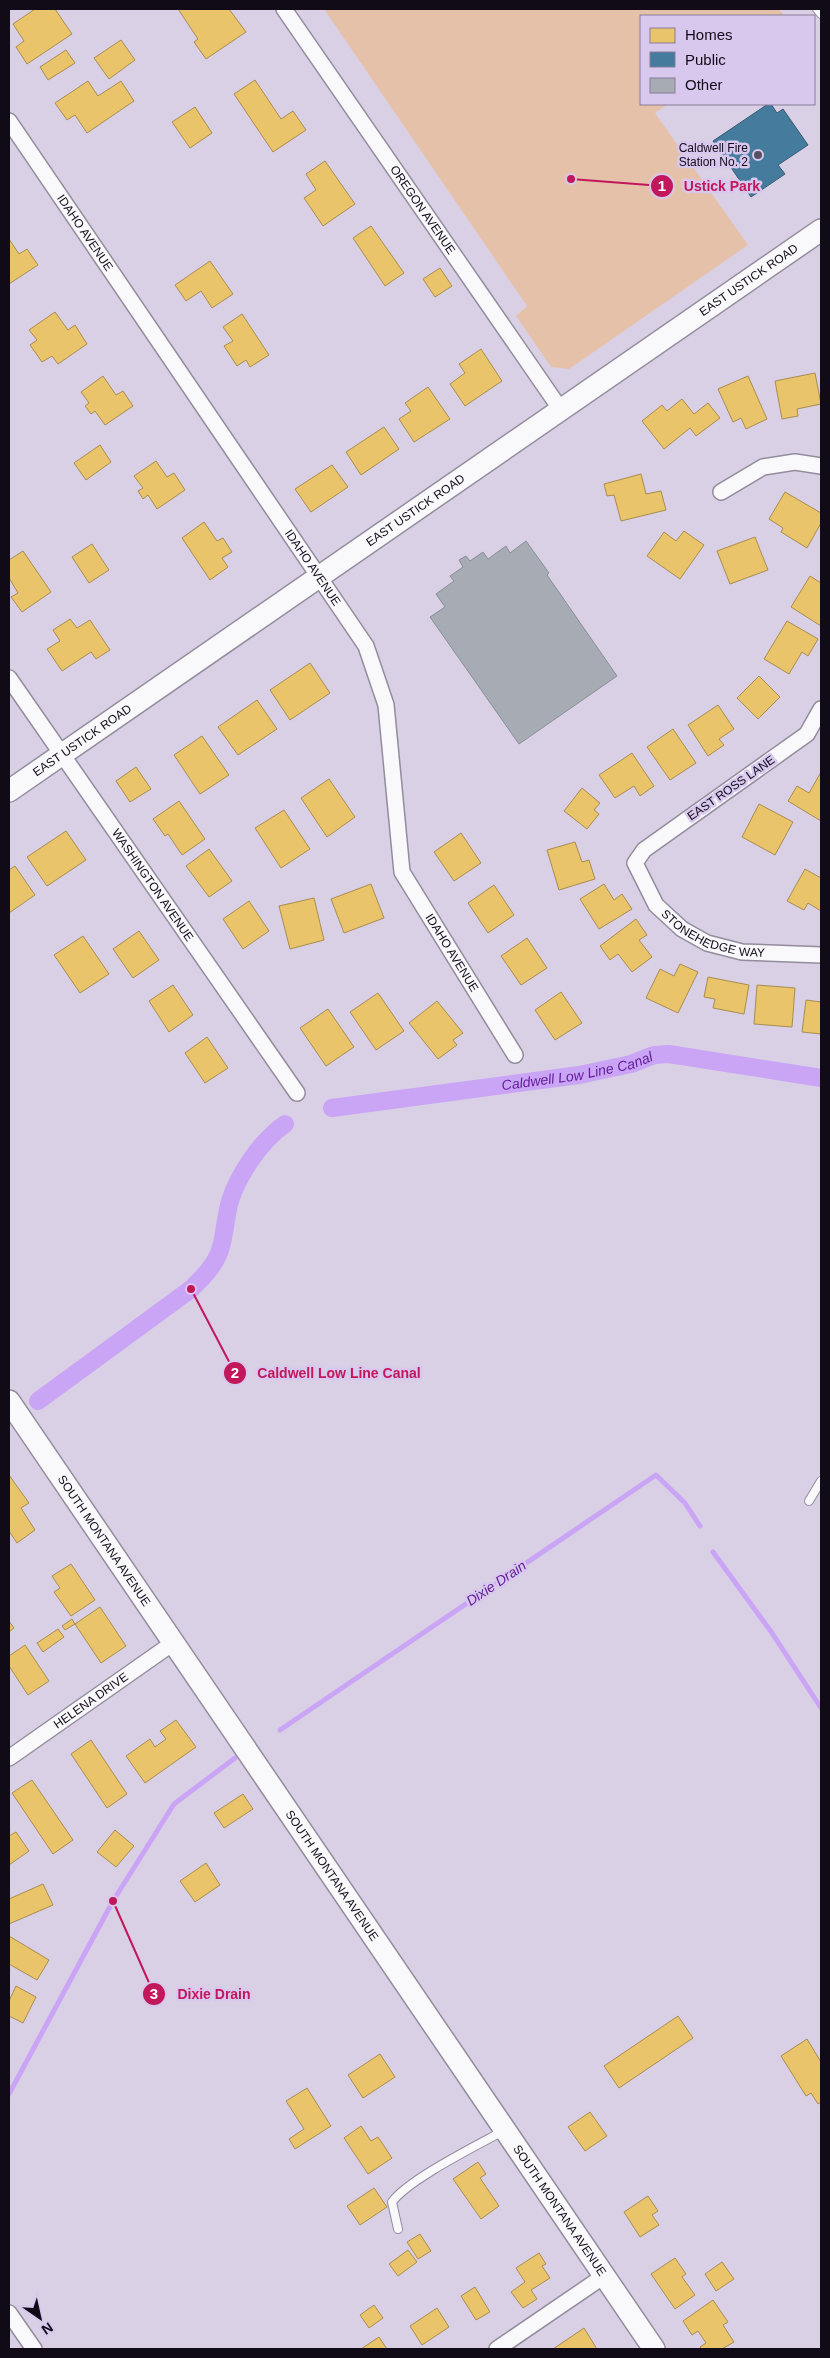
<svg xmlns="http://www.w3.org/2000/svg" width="830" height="2358" font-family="Arial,sans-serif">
<rect width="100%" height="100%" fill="#d9d0e5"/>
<path fill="#e6c1aa" d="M324 9H779L784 16H641V104H668L655 113 748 245 569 369 551 367 516 316 527 306Z"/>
<path fill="#e9c46a" stroke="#a88c51" d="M35 9H55L72 34 27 64 16 47 24 41 13 24Z
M178 9H229L246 32 206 59 194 42 198 39Z
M121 40 135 60 109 79 94 58Z
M66 50 75 63 48 80 40 67Z
M255 80 281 119 293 111 306 130 273 152 234 94Z
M88 81 98 96 121 81 134 101 87 133 75 115 67 120 55 103Z
M195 107 212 133 190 148 172 122Z
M325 161 355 204 323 226 304 198 316 190 306 174Z
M371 226 404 273 385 286 353 238Z
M9 239 19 254 27 249 38 265 9 284Z
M210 261 233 294 212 308 201 291 186 301 175 285Z
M440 268 452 286 435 297 423 279Z
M55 312 68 330 75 325 87 344 58 364 52 356 42 362 30 345 37 340 29 330Z
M242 314 269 355 250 367 246 360 237 366 224 346 233 341 223 327Z
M481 349 502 381 465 406 450 384 465 373 459 364Z
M815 373 821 404 797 409 798 416 782 419 775 381Z
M103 376 116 395 123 391 133 406 105 425 95 411 91 414 85 406 89 403 81 392Z
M748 376 767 419 746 429 741 418 733 422 718 389Z
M428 387 450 419 414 442 399 419 411 411 405 403Z
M682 399 694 414 708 403 720 418 696 436 690 428 664 449 642 421 662 405 667 411Z
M384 427 399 449 361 475 346 452Z
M100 445 111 462 86 480 74 463Z
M156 461 167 477 174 473 185 490 157 509 148 495 143 499 138 491 143 488 134 476Z
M332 465 348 487 311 512 295 489Z
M641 474 646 494 661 491 666 510 621 521 614 495 607 496 604 484Z
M785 492 821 513V523L807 548 781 532 783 528 769 519Z
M204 522 217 541 223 538 232 552 222 558 228 567 210 580 182 538Z
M684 531 704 545 680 579 647 556 664 532 676 541Z
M755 537 768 570 730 584 717 551Z
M92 544 109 570 89 583 72 557Z
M23 551 51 592 22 612 11 597 18 593 9 578V560Z
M810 576 821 583V626L791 607Z
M70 619 77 628 90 620 110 650 96 659 91 652 62 671 47 649 60 641 53 630Z
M787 621 818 639 808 656 802 652 789 674 764 659Z
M310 663 330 693 290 720 270 690Z
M759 676 780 697 758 719 737 698Z
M257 700 277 729 238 755 218 727Z
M718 705 734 729 719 739 724 745 708 756 688 725Z
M673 729 696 763 670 780 647 747Z
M202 736 229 775 200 794 174 755Z
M632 753 654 786 640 796 634 786 615 798 599 775Z
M136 767 151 789 130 802 116 781Z
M821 772V821L788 801 797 786 809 793Z
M329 779 355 817 327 837 301 798Z
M582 788 600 803 594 810 599 814 587 829 564 811Z
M179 801 205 839 182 855 168 834 165 836 153 819Z
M759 804 793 822 775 855 742 837Z
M284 810 310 849 281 868 255 828Z
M66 831 86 860 47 886 27 857Z
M461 833 481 863 454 881 434 852Z
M575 842 582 862 589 860 595 879 559 890 547 850Z
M209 849 232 881 209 897 186 866Z
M15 866 35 895 9 913V870Z
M805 869 821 878V911L808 903 804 910 787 901Z
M371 884 384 918 344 933 331 899Z
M604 884 614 900 622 894 632 909 599 929 580 899Z
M494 885 514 915 488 933 468 903Z
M314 898 324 940 290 949 279 906Z
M249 901 269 931 243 949 223 919Z
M636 919 647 935 639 940 652 957 632 972 618 954 610 960 600 946Z
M139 931 159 960 133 978 113 949Z
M83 936 109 974 80 993 54 955Z
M527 938 547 968 521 985 501 956Z
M680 964 698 972 678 1013 646 998 660 969 674 976Z
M708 977 749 985 744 1014 713 1008 715 999 704 997Z
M173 985 193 1015 169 1032 149 1001Z
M757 985 795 988 792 1027 754 1024Z
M561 992 582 1023 555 1040 535 1010Z
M378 993 404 1031 376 1050 350 1012Z
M806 1000 821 1002V1034L802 1032Z
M437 1001 463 1033 453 1040 457 1045 438 1059 409 1023Z
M328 1009 354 1047 326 1066 300 1028Z
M207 1037 228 1068 205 1083 185 1053Z
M9 1475 29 1503 21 1508 35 1530 17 1543 9 1531Z
M71 1564 95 1600 71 1616 54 1592 60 1588 52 1576Z
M100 1607 126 1646 101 1663 75 1624Z
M72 1619 75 1624 65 1630 62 1626Z
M9 1621 14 1628 9 1632Z
M58 1629 64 1637 43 1652 37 1643Z
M25 1645 49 1681 28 1695 9 1666V1656Z
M176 1720 196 1747 145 1783 126 1756 150 1739 155 1747 166 1739 160 1731Z
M91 1740 127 1794 107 1808 71 1754Z
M32 1780 73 1840 53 1854 12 1793Z
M243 1794 253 1809 224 1828 214 1813Z
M115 1830 134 1846 116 1867 97 1852Z
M16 1832 29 1851 9 1865V1836Z
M206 1863 220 1885 195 1902 180 1881Z
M43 1884 53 1905 9 1924V1899Z
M9 1936 49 1960 37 1980 9 1964Z
M16 1986 36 1997 23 2023 9 2016V2001Z
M678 2016 693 2038 619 2088 604 2066Z
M807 2039 821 2062V2102L818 2104 811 2093 806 2096 781 2056Z
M380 2054 395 2077 363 2098 348 2075Z
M307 2088 331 2126 295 2149 289 2139 304 2129 286 2101Z
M590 2112 607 2136 585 2151 568 2127Z
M361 2126 371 2141 378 2137 392 2158 368 2174 344 2138Z
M478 2162 486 2174 480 2178 499 2206 481 2219 453 2179Z
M374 2188 387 2207 360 2225 347 2206Z
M648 2196 658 2211 652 2215 659 2225 640 2237 624 2212Z
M420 2234 431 2251 418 2259 407 2242Z
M408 2250 417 2262 398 2276 389 2264Z
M539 2253 546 2264 542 2266 550 2278 531 2290 537 2299 523 2308 511 2292 525 2282 516 2268Z
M675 2258 686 2274 682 2277 695 2295 675 2309 651 2274Z
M722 2262 734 2279 716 2291 705 2274Z
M475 2287 490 2312 476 2320 461 2296Z
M713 2300 728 2322 723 2325 734 2342 722 2349H701L700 2347 706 2343 698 2331 692 2335 683 2321Z
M374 2305 383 2318 369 2328 360 2315Z
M437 2308 449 2327 422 2345 410 2326Z
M584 2328 597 2349H553Z
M379 2337 387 2349H361Z"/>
<path fill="#457b9d" stroke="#355975" d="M768 104H771L777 113 783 109 808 145 778 165 785 174 751 197 713 141Z"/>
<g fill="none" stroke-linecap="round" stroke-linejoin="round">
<path stroke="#caa4f5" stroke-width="5" d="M713 1552 772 1633 821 1708
M280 1730 656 1475 685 1503 700 1526
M9 2094 113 1901 174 1804 235 1758"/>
<g stroke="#caa4f5" stroke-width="18">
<path id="s1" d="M332 1108 579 1075 631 1064 654 1055 669 1054 821 1078"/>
<path d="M38 1401 191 1289C201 1279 213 1268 219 1253 225 1237 225 1218 230 1201 239 1173 261 1141 285 1124"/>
</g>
</g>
<path fill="#a6abb4" stroke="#898e96" d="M526 541 549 573 547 575 617 676 519 744 430 617 445 607 436 594 454 581 450 576 463 567 459 560 466 556 470 561 483 552 488 559 506 546 510 553Z"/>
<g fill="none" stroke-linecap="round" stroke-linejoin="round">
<g stroke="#938c9c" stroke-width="10">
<path id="lane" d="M817 9 821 14
M809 1501 821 1481
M398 2229 392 2202C409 2179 476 2146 503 2131"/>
</g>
<g stroke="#938c9c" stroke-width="18">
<g id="street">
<path id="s2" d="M284 9 561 410"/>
<path id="s3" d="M9 121 366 646 386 705 402 872 515 1055"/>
<path d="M721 492 763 467 795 462 821 466"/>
<path id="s4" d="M9 678 297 1093"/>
<path id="s5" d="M821 709 807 734 644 850 635 863 656 905 682 929 707 943 742 952 821 955"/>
<path id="s6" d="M9 1758 173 1643"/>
<path d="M9 2313 34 2349"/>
<path d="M497 2349 604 2276"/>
</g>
</g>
<g stroke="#938c9c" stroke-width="24">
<g id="secondary">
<path id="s7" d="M9 791 821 230"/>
<path id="s8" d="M9 1401 654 2349"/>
</g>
</g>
<use href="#lane" stroke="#f9f8fb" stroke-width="8"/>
<use href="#street" stroke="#f9f8fb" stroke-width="15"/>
<use href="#secondary" stroke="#f9f8fb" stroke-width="21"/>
</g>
<circle fill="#575060" stroke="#d8c8ed" stroke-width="2" cx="758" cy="155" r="5"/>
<g text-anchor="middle" stroke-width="5" stroke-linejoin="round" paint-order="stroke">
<g font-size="12" fill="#110b18" stroke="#d8c8ed" text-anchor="end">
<text x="748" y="152">Caldwell Fire<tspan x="748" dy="14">Station No. 2</tspan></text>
</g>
<g font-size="12" fill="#110b18" stroke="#d8c8ed">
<text dy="4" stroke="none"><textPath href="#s2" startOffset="244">OREGON AVENUE</textPath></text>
<text dy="4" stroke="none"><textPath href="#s3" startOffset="135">IDAHO AVENUE</textPath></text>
<text dy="4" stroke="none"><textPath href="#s7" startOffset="899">EAST USTICK ROAD</textPath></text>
<text dy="4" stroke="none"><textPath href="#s7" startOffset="494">EAST USTICK ROAD</textPath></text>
<text dy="4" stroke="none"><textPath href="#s3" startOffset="540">IDAHO AVENUE</textPath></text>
<text dy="4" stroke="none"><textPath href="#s7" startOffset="89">EAST USTICK ROAD</textPath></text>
<text transform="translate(731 788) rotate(-35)" y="4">EAST ROSS LANE</text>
<text dy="4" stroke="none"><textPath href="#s4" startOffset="252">WASHINGTON AVENUE</textPath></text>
<text dy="4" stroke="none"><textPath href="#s5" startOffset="358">STONEHEDGE WAY</textPath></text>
<text dy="4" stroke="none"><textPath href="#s3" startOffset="960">IDAHO AVENUE</textPath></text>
<text dy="4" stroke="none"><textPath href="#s8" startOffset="169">SOUTH MONTANA AVENUE</textPath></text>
<text dy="4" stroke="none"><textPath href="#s6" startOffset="100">HELENA DRIVE</textPath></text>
<text dy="4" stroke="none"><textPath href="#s8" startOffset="574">SOUTH MONTANA AVENUE</textPath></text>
<text dy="4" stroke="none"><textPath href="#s8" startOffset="979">SOUTH MONTANA AVENUE</textPath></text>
</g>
<g font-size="14" font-style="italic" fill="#641e9b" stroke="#d8c8ed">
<text dy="5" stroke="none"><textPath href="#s1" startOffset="248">Caldwell Low Line Canal</textPath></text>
<text transform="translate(496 1583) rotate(-34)" y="5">Dixie Drain</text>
</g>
</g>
<path fill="none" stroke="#c2185b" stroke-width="2" d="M571 179L662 186M191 1289L235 1373M113 1901L154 1994"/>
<g fill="#c2185b" stroke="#d8c8ed" stroke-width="2">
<circle cx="571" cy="179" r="5"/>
<circle cx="191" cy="1289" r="5"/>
<circle cx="113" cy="1901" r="5"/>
<circle cx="662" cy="186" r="12"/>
<circle cx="235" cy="1373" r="12"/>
<circle cx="154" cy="1994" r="12"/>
</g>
<g font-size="15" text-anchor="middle" font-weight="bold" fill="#fff">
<text x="662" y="191">1</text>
<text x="235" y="1378">2</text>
<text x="154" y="1999">3</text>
</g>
<g font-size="14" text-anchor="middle" font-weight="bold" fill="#c2185b" stroke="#d8c8ed" stroke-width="5" stroke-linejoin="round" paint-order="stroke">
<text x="722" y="191">Ustick Park</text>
<text x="339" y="1378">Caldwell Low Line Canal</text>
<text x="214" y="1999">Dixie Drain</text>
</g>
<rect width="830" height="2358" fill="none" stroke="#110b18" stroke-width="20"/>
<rect x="640" y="15" width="175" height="90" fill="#d8c8ed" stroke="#887c98"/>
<rect x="650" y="28" width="25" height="15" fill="#e9c46a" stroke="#887c98"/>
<text x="685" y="40" font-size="15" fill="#110b18">Homes</text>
<rect x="650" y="52" width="25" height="15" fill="#457b9d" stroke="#887c98"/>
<text x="685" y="65" font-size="15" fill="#110b18">Public</text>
<rect x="650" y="78" width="25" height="15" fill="#a6abb4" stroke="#887c98"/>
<text x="685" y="90" font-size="15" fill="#110b18">Other</text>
<g transform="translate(40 2318) rotate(146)" stroke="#d8c8ed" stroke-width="4" paint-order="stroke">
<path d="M0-4L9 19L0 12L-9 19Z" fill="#110b18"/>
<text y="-8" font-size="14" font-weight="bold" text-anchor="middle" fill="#110b18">N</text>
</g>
</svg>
